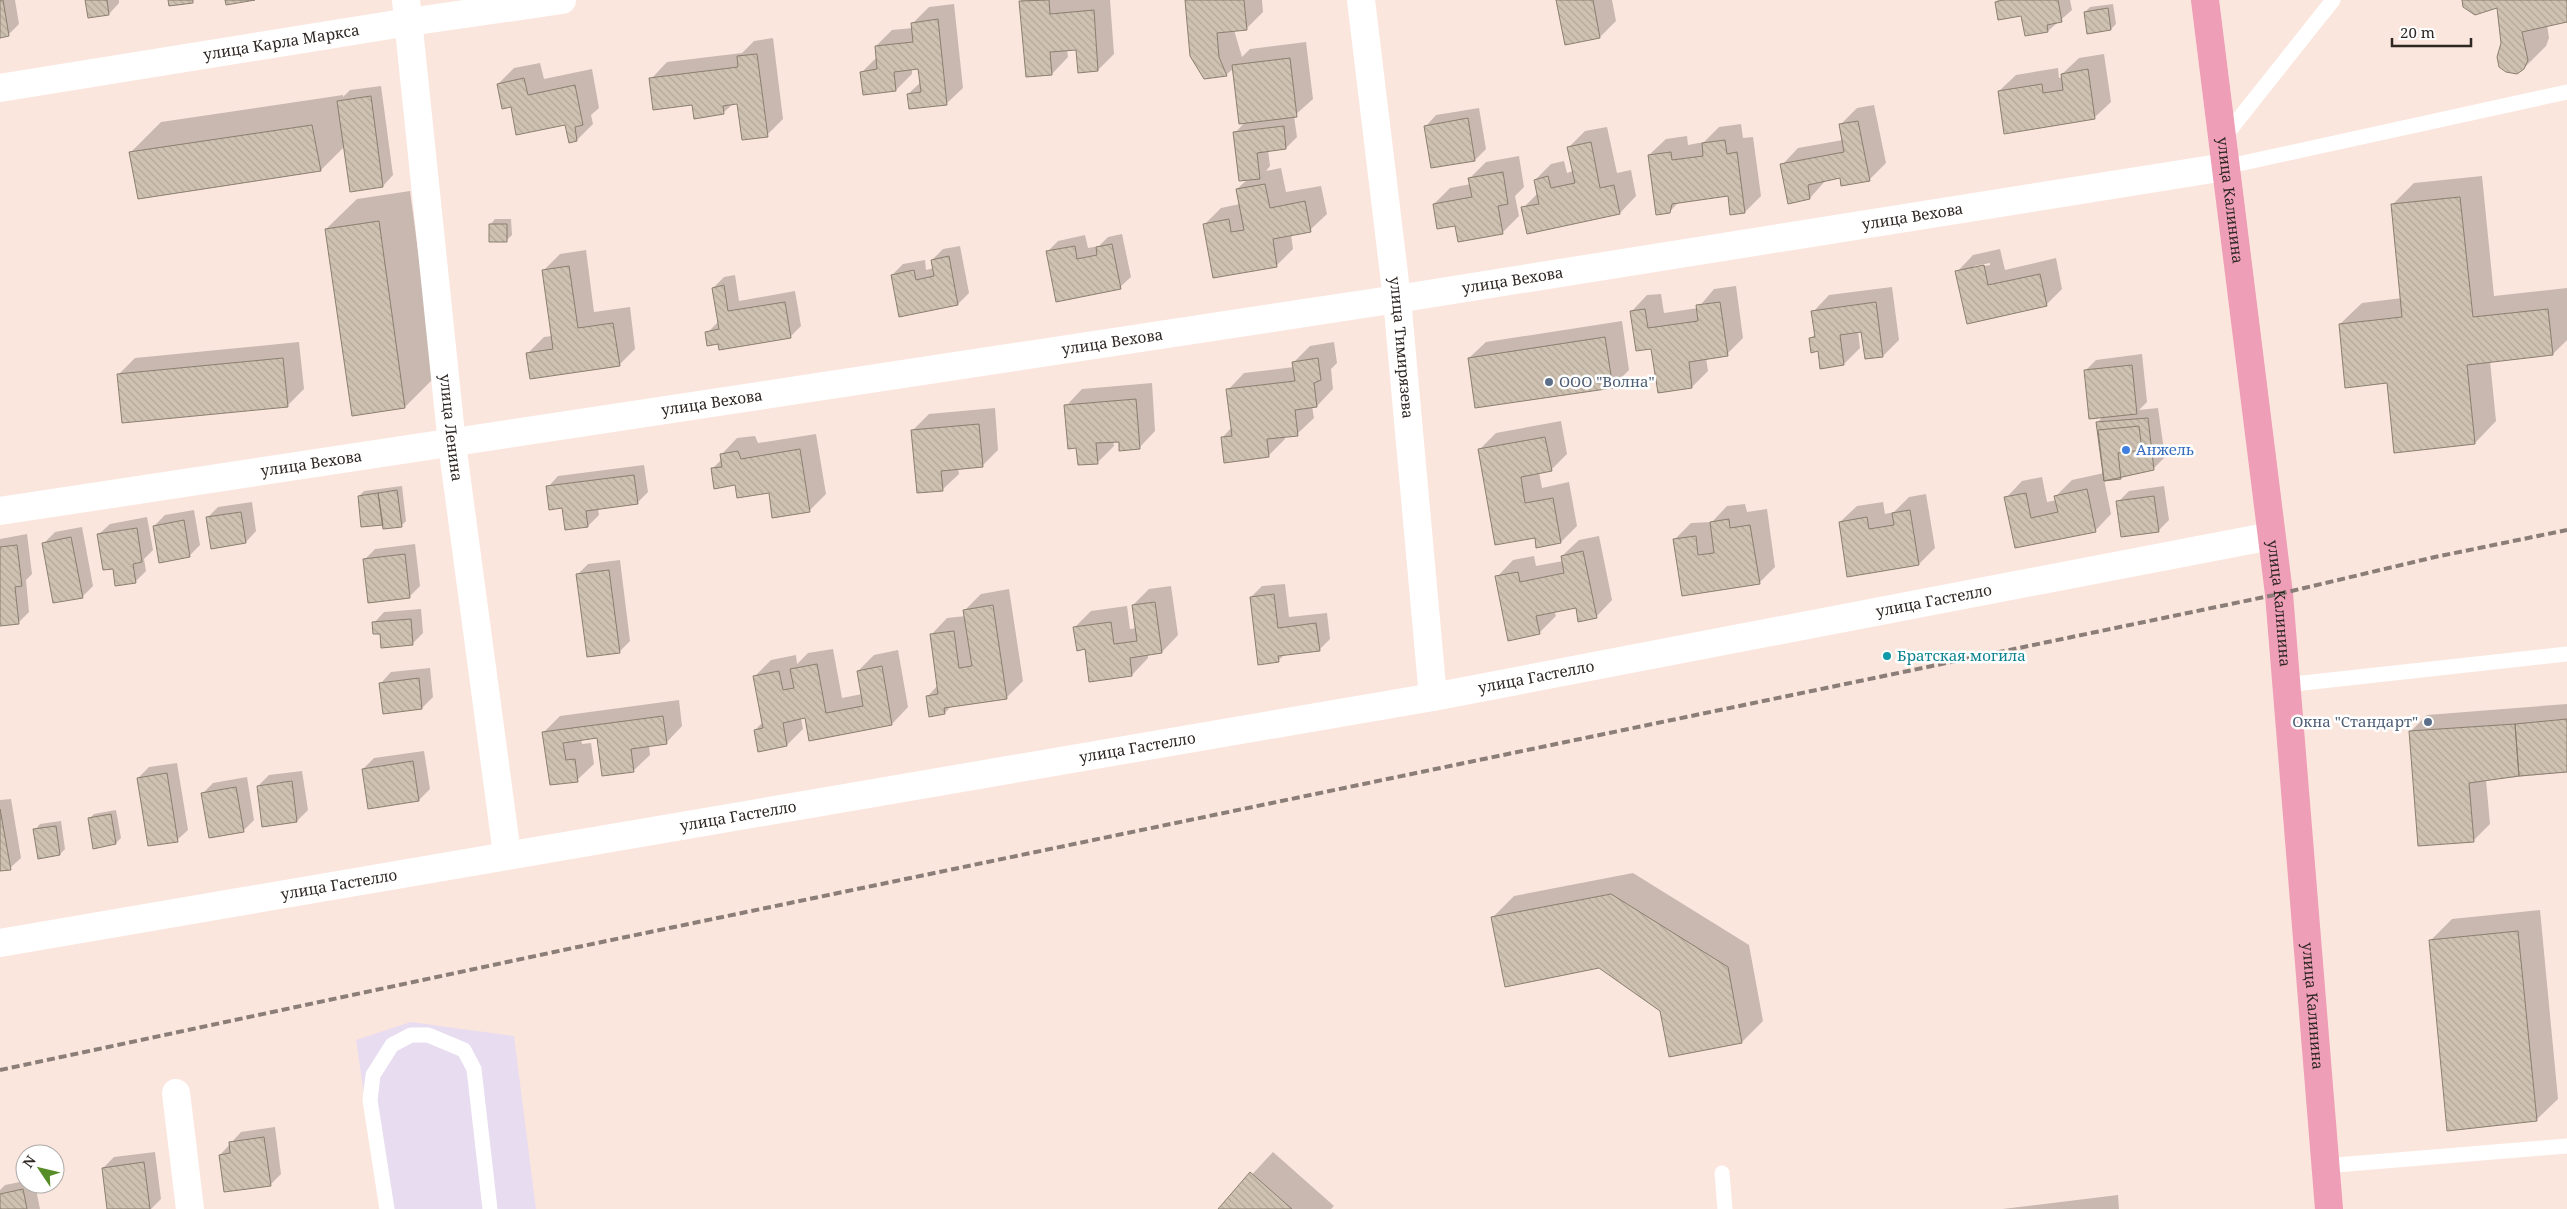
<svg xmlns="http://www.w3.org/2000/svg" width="2567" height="1209" font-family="'Noto Serif',serif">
<defs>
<pattern id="building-back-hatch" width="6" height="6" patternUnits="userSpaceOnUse" patternTransform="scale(1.25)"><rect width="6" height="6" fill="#cfc2b2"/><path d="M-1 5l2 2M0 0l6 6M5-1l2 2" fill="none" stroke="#b2a799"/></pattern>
</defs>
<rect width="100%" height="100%" fill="#fbe6dd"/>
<path fill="#e8dcf0" d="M411 1022 514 1036 536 1209H381L356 1040Z"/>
<path fill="#0003" fill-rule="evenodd" d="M0 0H15L19 24 8 35 0 36Z
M86 0H119V3L109 14Z
M1022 0H1110L1114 54 1098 70 1078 48 1067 49 1068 57 1052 74 1020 2Z
M1187 0H1262L1263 12 1247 28 1234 30 1242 57 1250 49 1306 42 1313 99 1294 116 1297 137 1286 148 1268 150 1270 166 1266 171 1281 168 1286 192 1321 186 1327 214 1310 230 1291 234 1293 249 1277 265 1205 224 1221 208 1240 204 1237 189 1248 179 1235 133 1245 122 1234 68 1226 75Z
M1557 0H1612L1616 21 1600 37Z
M1998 0H2070L2072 10 2048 31 1996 2Z
M2463 0H2567V20L2547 25 2549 38 2546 46 2524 68 2503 43 2498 6Z
M954 4 963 88 946 104 908 94 921 82 919 68 912 69V74L896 90 862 72 877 57 876 46 892 30 913 28V23L929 7Z
M2113 4 2116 24 2111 29 2085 12 2090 7Z
M773 38 783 119 767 135 738 102 734 103 723 113 693 104 651 79 667 62 742 53 754 41Z
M2104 54 2111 102 2094 118 1999 91 2016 75 2058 68 2059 78 2063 77 2062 74 2079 58Z
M540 63 544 79 592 69 599 108 591 115 593 124 577 140 566 123 498 84 514 68Z
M381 86 393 175 383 186 345 146 321 170 130 153 161 122 343 95V97L350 90Z
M1874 105 1886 163 1869 180 1841 177 1826 180 1810 198 1782 165 1798 148 1843 140 1840 125 1857 108Z
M1479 108 1486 149 1475 160 1426 126 1436 115Z
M1741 124 1743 138 1753 137 1761 196 1745 212 1729 195 1679 202 1669 212 1649 155 1666 139 1687 136 1688 145 1704 142 1719 127Z
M1607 127 1617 173 1631 170 1636 196 1620 213 1523 208 1538 193 1535 180 1551 164 1564 161 1567 173 1573 171 1569 147 1585 131Z
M1519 156 1524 187 1515 196 1519 216 1502 233 1456 225 1434 204 1450 188 1471 184 1470 178 1486 162Z
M2482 176 2494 296 2567 288V340L2553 354 2490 361 2496 421 2475 443 2388 382 2340 324 2362 303 2402 298 2392 205 2414 183Z
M410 191 435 377 405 407 326 229 357 199Z
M495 219H511L512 235 506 241 490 225Z
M1122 234 1131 277 1120 287 1047 252 1058 241 1085 235 1088 248 1099 246 1108 237Z
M960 246 969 293 958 304 892 275 903 264 925 260 926 270 934 268 932 260 943 249Z
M2000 249 2005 270 2056 258 2062 289 2046 305 1968 323 1957 272 1973 255ZM1990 263V265L1974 268V266Z
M586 250 594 312 630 307 635 349 619 365 527 354 544 337 552 336 543 271 560 254Z
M735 275 739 301 795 291 801 326 790 337 719 343 707 333 719 321 713 288 724 277Z
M1736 286 1743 338 1727 354 1706 358 1708 371 1692 387 1659 392 1652 347 1631 312 1647 295 1661 294 1664 313 1698 308 1714 289Z
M1892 287 1899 340 1883 356 1862 331H1858L1860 348 1844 364 1821 367 1819 350 1810 339 1816 333 1813 312 1829 295Z
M1622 321 1629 370 1612 387 1469 358 1486 342Z
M299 342 304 389 287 406 118 375 135 358Z
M1334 342 1337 363 1331 369 1333 389 1317 406H1312L1314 418 1297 434 1285 436V439L1269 455 1222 438 1232 427 1228 390 1244 373 1294 367V362L1310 346Z
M2142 354 2147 402 2139 410 2158 408 2165 457 2154 468 2104 479 2111 514 2095 531 2016 547 2006 498 2022 481 2042 477 2047 502 2057 500 2056 496 2072 480 2104 473 2097 423 2103 416 2085 371 2096 360Z
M1152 383 1155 431 1139 448 1120 440 1113 441 1114 446 1097 463 1078 447 1066 406 1082 389Z
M995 408 998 450 982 466 958 468 959 474 942 490 913 430 929 414Z
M1561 421 1567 454 1551 470 1539 472 1542 488 1569 482 1577 526 1561 542 1537 546 1536 536 1480 449 1496 433Z
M816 434 826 494 809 511 770 492 736 484 712 469 722 459 721 455 737 438 755 436 758 443Z
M644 465 648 492 637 503 598 509 599 515 588 526 563 506 548 487 558 476Z
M402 486 406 521 401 526 359 496 364 491Z
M2164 486 2169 520 2158 531 2118 502 2129 491Z
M1926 494 1935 548 1919 564 1840 522 1857 506 1883 502 1885 514 1894 512 1909 497Z
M252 502 256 531 246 542 207 518 218 507Z
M1745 504 1747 512 1767 509 1775 567 1759 583 1683 595 1674 540 1691 523 1712 522 1727 506Z
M194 510 200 545 189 556 154 526 165 515Z
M147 517 153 550 144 559 146 571 135 582 114 568 99 534 110 524Z
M82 527 93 586 82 597 44 543 55 532Z
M27 534 32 574 26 580 29 612 18 623 0 625V539Z
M1599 536 1612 600 1596 617 1577 606 1554 611 1556 616 1539 633 1497 577 1513 560 1534 556 1536 566 1563 561 1562 556 1579 540Z
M415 544 420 586 409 597 364 560 375 549Z
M620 560 630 641 619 652 577 575 588 564Z
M1285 584 1289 617 1327 613 1330 639 1319 650 1285 654 1278 661 1251 597 1262 586Z
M1171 586 1178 635 1162 652 1148 654V658L1132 675 1091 681 1086 648 1075 627 1091 611 1127 606 1130 629 1136 628 1133 605 1149 589Z
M1009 589 1023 681 1006 698 951 706 945 713 928 696 938 685 931 635 947 618 966 616 965 610 981 594Z
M421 609 423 633 412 644 381 632 374 623 384 612Z
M833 649 842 698 862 694 858 671 874 655 898 650 908 707 892 724 801 718 803 729 787 745 755 730 763 722 755 676 771 660 796 655 797 664 808 653Z
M430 668 433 697 422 708 381 683 391 672Z
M679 700 682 726 666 743 649 745 650 755 633 771 598 737 581 739 582 744 591 743 594 764 577 780 543 733 560 716Z
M2567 704V772L2486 780 2490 824 2473 841 2410 732 2427 715Z
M424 751 430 789 419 800 363 769 374 758Z
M177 763 188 830 177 840 138 778 149 767Z
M302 771 308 810 297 821 258 786 269 775Z
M247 777 254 820 243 831 202 794 213 783Z
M11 799 21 858 10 868 0 870V800Z
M116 810 121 838 116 843 89 819 94 814Z
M61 821 65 849 60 854 35 830 40 824Z
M1633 873 1749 945 1763 1021 1742 1042 1661 1010 1600 967 1492 918 1514 896Z
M2540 910 2558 1099 2536 1120 2430 941 2452 919Z
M275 1127 281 1174 270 1185 220 1155 241 1132Z
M155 1152 161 1199 151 1209H109L103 1168 114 1157Z
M1273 1152 1334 1206 1331 1209H1220Z
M25 1181V1184H35L40 1209H0V1190L5 1185Z
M2118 1195 2119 1209H2002Z"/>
<path fill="url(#building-back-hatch)" stroke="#8b7f70" d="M0 0H3L9 36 0 38Z
M85 0H107L109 15 88 18Z
M168 0H193V3L169 6Z
M225 0H255L226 5Z
M1049 0 1050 14 1094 10 1098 71 1078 73 1076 50 1050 52 1052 75 1026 77 1019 1Z
M1185 0H1244L1247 30 1217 33 1219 57 1227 76 1204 79 1190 56Z
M1556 0H1593L1600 38 1565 45Z
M2003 0H2058L2062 22 2047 25 2048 32 2025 36 2021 16 1998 20 1995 2Z
M2462 0H2567V22L2522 32 2528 60 2524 69 2517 74 2506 72 2499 67 2497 57 2501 43 2497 8 2475 15 2463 7Z
M2108 8 2111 30 2087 34 2084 12Z
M938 19 947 105 909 109 907 94 921 92 918 69 894 72 896 91 863 95 860 72 877 69 875 46 913 42 911 23Z
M757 54 768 137 742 140 737 104 723 106 724 114 694 119 692 105 653 110 649 78 738 67 737 56Z
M1290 58 1297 117 1239 124 1232 65Z
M2088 69 2095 119 2004 134 1998 91 2042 84 2043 93 2063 90 2061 74Z
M524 78 528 95 575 85 583 125 575 127 577 141 569 143 565 125 516 135 511 107 502 109 497 84Z
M371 96 383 187 350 192 337 101Z
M1468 118 1475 161 1431 168 1424 126Z
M1858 121 1870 181 1841 186 1840 178 1808 185 1810 199 1788 204 1780 164 1844 152 1839 124Z
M312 125 321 171 138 199 129 152Z
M1284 126 1286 149 1257 153 1260 179 1239 181 1233 132Z
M1725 140 1727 154 1737 152 1745 213 1730 215 1728 196 1672 204 1670 213 1656 215 1648 155 1671 152 1672 160 1703 156 1702 143Z
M1591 142 1600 188 1614 185 1620 214 1527 234 1521 207 1539 204 1534 180 1548 176 1551 188 1575 183 1567 147Z
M1503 172 1508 204 1498 206 1503 234 1458 242 1455 226 1437 229 1433 204 1472 197 1468 178Z
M1265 184 1270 208 1305 201 1311 232 1273 239 1277 267 1213 278 1203 224 1229 219 1231 232 1244 230 1236 189Z
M2460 197 2473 317 2548 309 2553 355 2467 365 2475 444 2394 453 2387 383 2345 388 2339 324 2402 317 2391 204Z
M379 221 405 408 352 416 325 229Z
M489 224H507V242H489Z
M1112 244 1121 289 1056 302 1046 251 1075 246 1077 259 1097 255 1096 247Z
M949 256 958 305 899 317 891 275 914 270 916 280 934 276 931 260Z
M1984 265 1988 285 2040 274 2047 306 1967 324 1955 271Z
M569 266 578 328 613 323 620 366 530 379 526 353 553 349 542 270Z
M724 285 728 311 785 302 791 338 719 350 718 344 707 346 705 332 719 329 712 288Z
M1720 302 1728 356 1689 362 1692 388 1658 393 1651 349 1636 351 1630 311 1645 309 1648 328 1698 321 1696 305Z
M1876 302 1883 357 1865 359 1861 332 1840 335 1844 365 1820 369 1818 351 1811 353 1809 338 1815 337 1811 311Z
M1605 337 1613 388 1475 408 1468 358Z
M283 358 288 407 122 423 117 374Z
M1318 358 1321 380 1314 383 1317 407 1295 410 1298 436 1267 439 1269 457 1224 463 1221 437 1232 436 1226 389 1295 381 1292 362Z
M2132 365 2137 414 2089 419 2084 370Z
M1136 399 1140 449 1119 451V442L1096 443 1098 464 1078 465 1076 448 1068 449 1064 405Z
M2148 418 2154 470 2104 481 2096 422Z
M979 424 983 467 941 471 943 491 917 493 911 430Z
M2139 426 2142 450 2118 453 2121 479 2104 481 2098 430Z
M1545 437 1552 471 1521 477 1525 503 1553 498 1561 543 1536 548 1535 538 1495 545 1478 449Z
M800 449 810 512 772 518 769 493 737 498 735 485 714 489 711 468 722 467 720 454 738 451 741 459Z
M634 475 638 504 586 511 588 527 565 530 562 508 549 510 546 486Z
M2087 489 2096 532 2015 548 2004 497 2026 493 2031 518 2058 512 2054 496Z
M397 490 402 527 383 529 378 493Z
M378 493 383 525 361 527 358 496Z
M2154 496 2159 532 2121 537 2116 501Z
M1910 510 1919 565 1847 577 1839 522 1867 517 1869 529 1894 525 1892 513Z
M241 512 246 543 211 549 206 517Z
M1729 519 1730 528 1750 525 1760 584 1682 596 1673 539 1696 536 1698 555 1714 553 1710 522Z
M184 520 190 557 159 563 153 526Z
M137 528 142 562 133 564 136 583 115 586 113 569 103 570 97 534Z
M71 537 83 598 53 603 42 543Z
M17 545 22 586 15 587 19 624 0 626V547Z
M1583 551 1597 618 1578 622 1576 608 1536 616 1540 634 1508 641 1495 576 1518 572 1520 582 1564 573 1561 556Z
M405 554 410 598 368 603 363 559Z
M609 570 620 653 587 657 576 574Z
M1274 594 1278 628 1316 623 1320 651 1278 656 1279 662 1258 665 1250 597Z
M1155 602 1162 653 1130 658 1132 676 1089 682 1085 649 1077 651 1073 627 1111 622 1114 644 1137 641 1132 605Z
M993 605 1007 699 944 708 945 714 929 717 926 696 938 694 930 634 954 631 959 668 972 666 963 610Z
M411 619 413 645 381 648 380 634H373L372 622Z
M817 664 826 713 863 706 857 671 882 666 892 725 809 741 805 718 783 723 787 746 758 752 754 730 763 728 753 676 779 671 783 690 794 688 790 669Z
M419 678 422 709 383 714 379 683Z
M663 716 667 744 631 749 634 772 602 776 597 738 563 743 566 760 575 759 578 782 550 785 542 732Z
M2567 719V772L2519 776 2515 724Z
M2515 724 2519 776 2469 783 2474 842 2418 846 2409 731Z
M413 761 419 801 368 809 362 769Z
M167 773 178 842 148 846 137 778Z
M292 781 297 822 262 827 257 786Z
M236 787 244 832 209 838 201 793Z
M0 809 11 870 0 871Z
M111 814 116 844 93 849 88 818Z
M56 826 60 855 38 859 33 829Z
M1611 894 1728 967 1742 1043 1669 1057 1660 1011 1599 968 1505 987 1491 917Z
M2518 931 2537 1121 2447 1131 2429 940Z
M264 1137 271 1186 224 1192 219 1155 230 1153 229 1142Z
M144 1162 150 1209H107L102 1168Z
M1250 1172 1292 1209H1218Z
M23 1189 27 1209H0V1194Z"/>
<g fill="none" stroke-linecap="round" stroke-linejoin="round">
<path stroke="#fff" stroke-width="15" d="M2222 140 2333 0
M2225 167 2567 92
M2285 685 2567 654
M2324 1166 2567 1146
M1722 1173 1725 1209
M387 1209 370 1100 373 1075 392 1045 411 1035H428L464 1050 474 1069 490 1209"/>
<g stroke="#fff" stroke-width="28">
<path id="s1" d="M406 0 452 444 507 854"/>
<path id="s2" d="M1361 0 1397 299 1433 697"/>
<path id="s3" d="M0 88 409 22 562 0"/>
<path id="s4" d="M0 511 1397 299 2225 167"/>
<path id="s5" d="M0 943 1433 697 2271 536"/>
<path d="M176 1093 190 1209"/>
</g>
<path stroke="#ee9eb6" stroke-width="28" id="s6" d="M2205 0 2279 594 2329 1209"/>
<path stroke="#8b7d77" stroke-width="4" stroke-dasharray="8 4" stroke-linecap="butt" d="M0 1070 573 948 2279 594 2435 557 2567 530"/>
</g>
<g fill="#5c6f8a" stroke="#fff" stroke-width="2">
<circle cx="1549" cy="382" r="5"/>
<circle cx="2428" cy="722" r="5"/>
</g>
<circle fill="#3f7fe0" stroke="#fff" stroke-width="2" cx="2126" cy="450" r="5"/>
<circle fill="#0f9aa8" stroke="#fff" stroke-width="2" cx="1887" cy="656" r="5"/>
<g text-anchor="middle" stroke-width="5" stroke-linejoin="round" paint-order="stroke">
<g font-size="15" fill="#2e2723" stroke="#fff">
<text dy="5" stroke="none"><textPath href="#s3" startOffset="285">улица Карла Маркса</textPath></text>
<text dy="5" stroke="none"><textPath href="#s6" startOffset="202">улица Калинина</textPath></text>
<text dy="5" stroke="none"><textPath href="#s4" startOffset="1935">улица Вехова</textPath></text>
<text dy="5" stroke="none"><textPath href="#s4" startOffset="1530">улица Вехова</textPath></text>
<text dy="5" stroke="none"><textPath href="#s4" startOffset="1125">улица Вехова</textPath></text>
<text dy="5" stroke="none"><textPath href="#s2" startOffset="350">улица Тимирязева</textPath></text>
<text dy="5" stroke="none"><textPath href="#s4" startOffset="720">улица Вехова</textPath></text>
<text dy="5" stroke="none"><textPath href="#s1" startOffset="430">улица Ленина</textPath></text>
<text dy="5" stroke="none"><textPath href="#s4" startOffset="315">улица Вехова</textPath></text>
<text dy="5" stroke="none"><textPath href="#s5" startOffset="1964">улица Гастелло</textPath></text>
<text dy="5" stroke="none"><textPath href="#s6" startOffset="608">улица Калинина</textPath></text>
<text dy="5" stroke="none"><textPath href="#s5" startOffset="1559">улица Гастелло</textPath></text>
<text dy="5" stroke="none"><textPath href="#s5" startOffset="1154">улица Гастелло</textPath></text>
<text dy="5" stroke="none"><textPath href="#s5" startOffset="749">улица Гастелло</textPath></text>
<text dy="5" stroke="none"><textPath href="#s5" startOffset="344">улица Гастелло</textPath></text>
<text dy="5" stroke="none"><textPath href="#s6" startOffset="1012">улица Калинина</textPath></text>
</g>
<g font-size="15" fill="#4e5e75" stroke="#fff" text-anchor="start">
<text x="1559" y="387">ООО "Волна"</text>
<text x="2418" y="727" text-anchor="end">Окна "Стандарт"</text>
</g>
<g font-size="15" fill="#366cbe" stroke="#fff" text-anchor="start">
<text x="2136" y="455">Анжель</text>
</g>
<g font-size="15" fill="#0d838f" stroke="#fff" text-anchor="start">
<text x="1897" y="661">Братская могила</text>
</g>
</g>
<g transform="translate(40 1169) rotate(305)"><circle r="24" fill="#ffffff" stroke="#aba9a7"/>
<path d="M0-4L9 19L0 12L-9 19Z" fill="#578d28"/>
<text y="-8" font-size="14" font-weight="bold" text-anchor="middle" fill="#2e2723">N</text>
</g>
<path d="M2392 38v8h79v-8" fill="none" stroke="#2e2723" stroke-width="2.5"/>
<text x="2400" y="38" font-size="15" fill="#2e2723" stroke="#ffffff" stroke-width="4" paint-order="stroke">20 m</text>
</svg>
